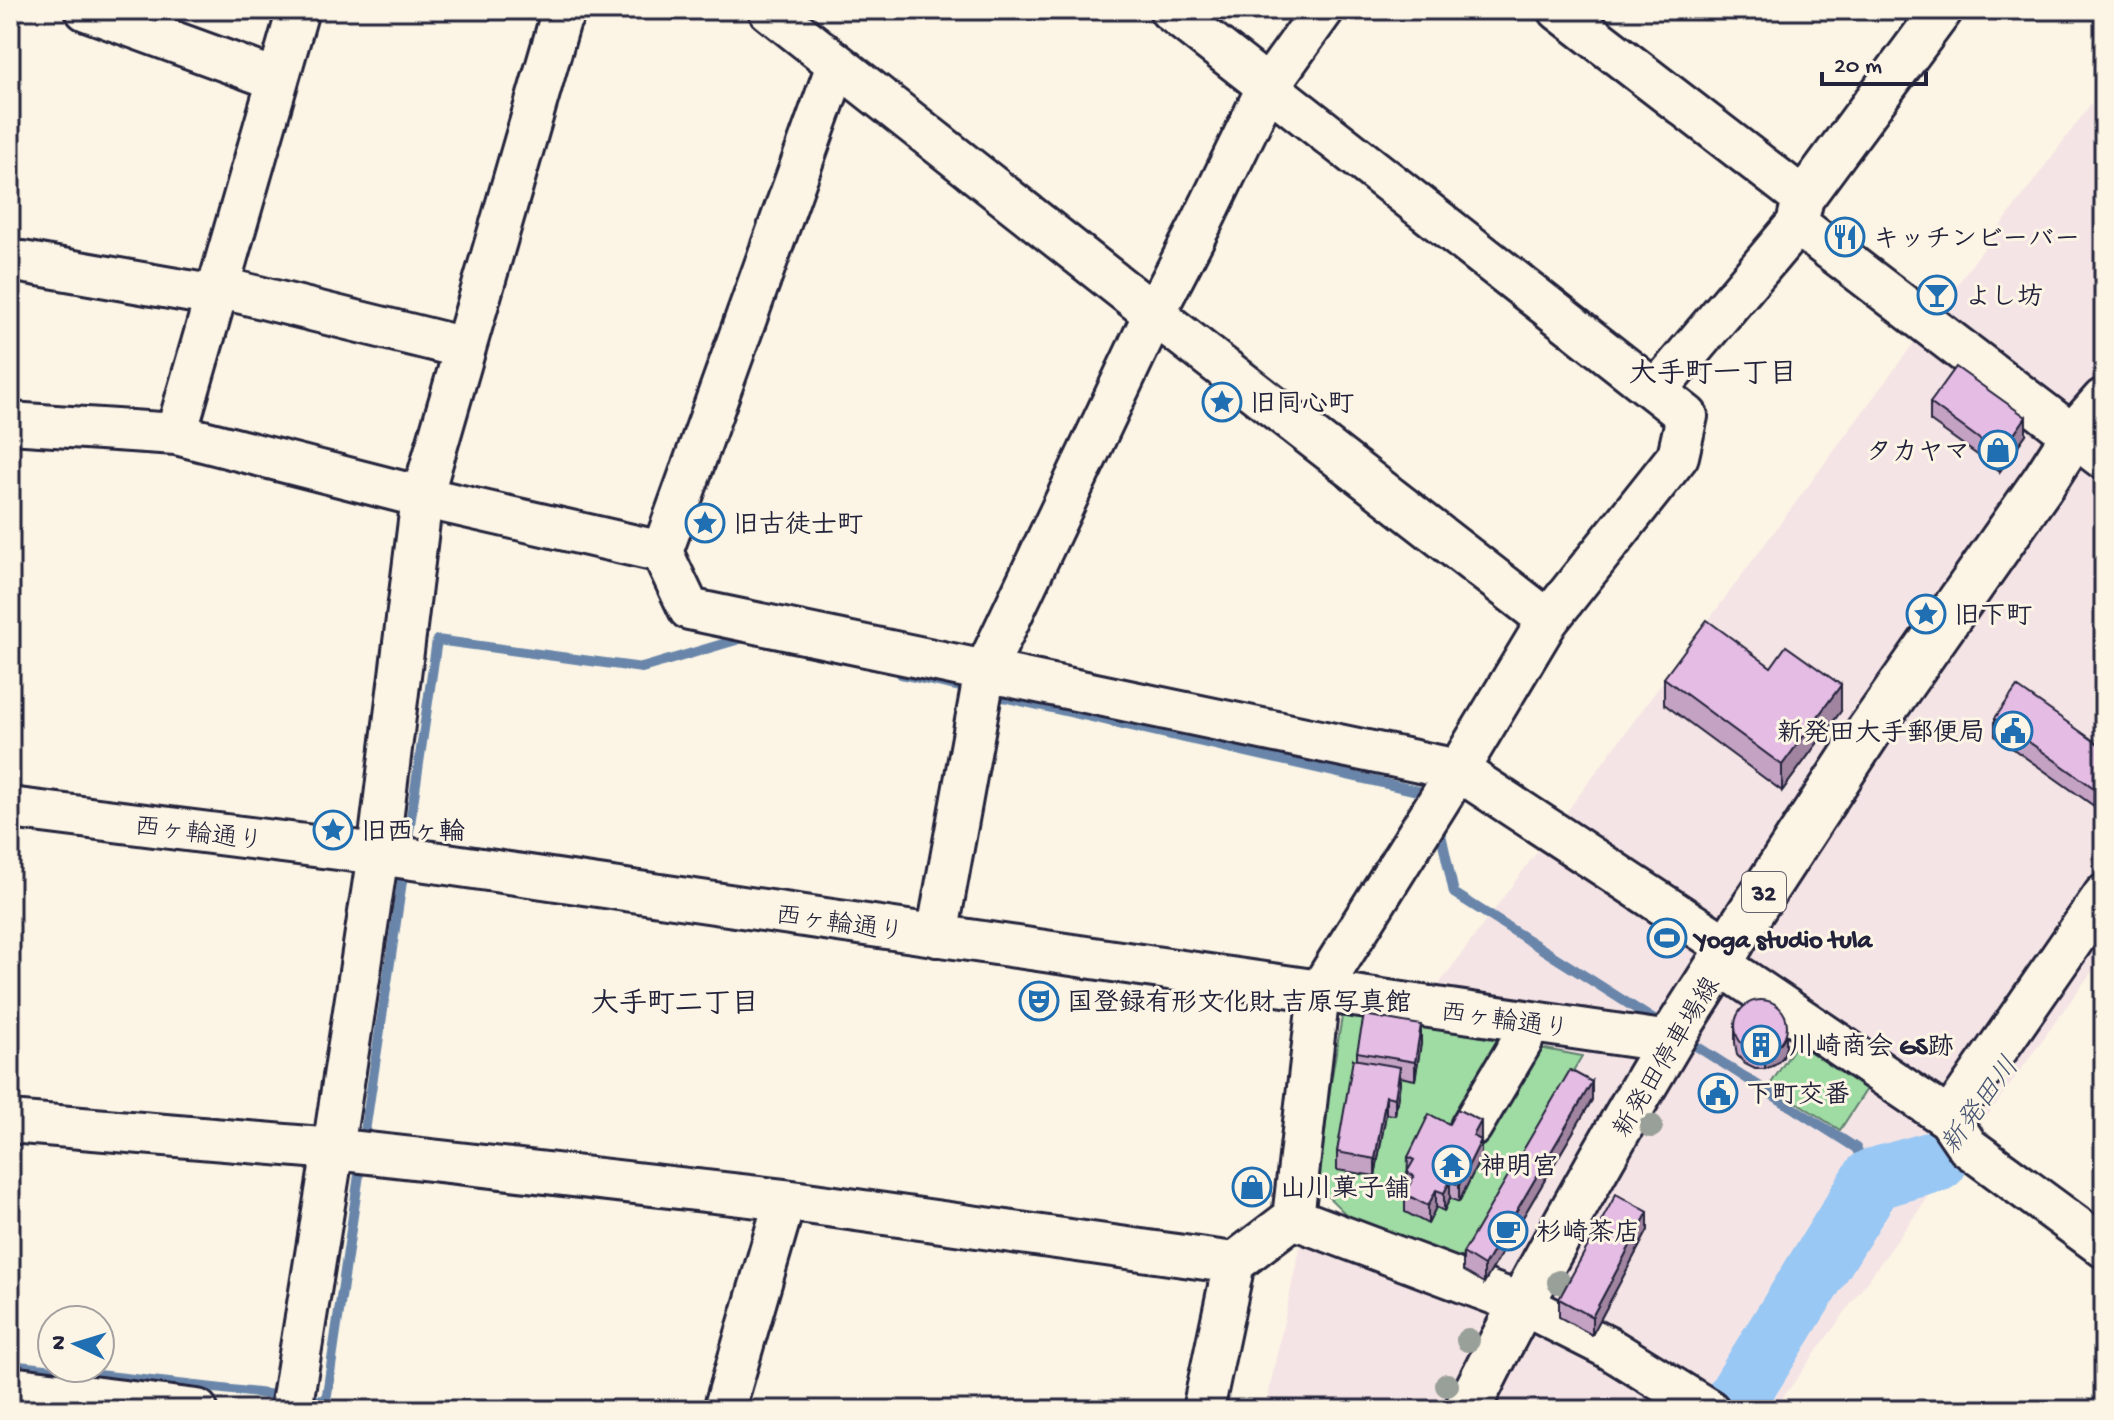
<svg xmlns="http://www.w3.org/2000/svg" width="2114" height="1420" font-family="'Gochi Hand','Klee One',sans-serif">
<rect width="100%" height="100%" fill="#fcf5e5"/>
<filter id="ink" filterUnits="userSpaceOnUse"><feTurbulence type="fractalNoise" baseFrequency=".0125" numOctaves="2"/><feDisplacementMap in="SourceGraphic" scale="16" xChannelSelector="R" yChannelSelector="G"/><feConvolveMatrix kernelMatrix="1 2 1 2 8 2 1 2 1" color-interpolation-filters="sRGB"/></filter>
<g filter="url(#ink)">
<path fill="#f5e4e5" d="M2104 86V955L1774 1410H1265L1300 1246 1451 1274 1582 1057 1411 1022Z"/>
<path fill="#9fdca3" stroke="#607f6f" stroke-width="2" d="M1343 1011 1582 1056 1451 1274 1368 1236 1314 1183Z
M1800 1039 1870 1084 1840 1130 1770 1085Z"/>
<g fill="none" stroke-linecap="round" stroke-linejoin="round">
<path stroke="#6986aa" stroke-width="10" d="M901 674 975 690
M990 694 1431 794
M1439 825 1454 893 1665 1027
M406 852 437 640 642 668 743 638 748 639
M1682 1037 1856 1148 1873 1179
M363 1145 404 868
M1937 1161 1954 1138
M10 1365 285 1396
M301 1398 326 1401 361 1161"/>
<path stroke="#99c8f4" stroke-width="62" d="M1730 1410 1873 1179 1937 1161"/>
<g stroke="#22223b" stroke-width="46">
<path id="minor" d="M86 10 278 80
M769 10 1154 314 1548 620
M1170 10 1687 416 1678 456 1548 620 1458 770 1319 992 1293 1218
M1559 10 1803 198
M1797 224 2104 459
M22 262 216 296
M218 287 465 348
M1657 390 1797 224 1803 198 1942 10
M10 423 176 434 422 497 662 552 689 609 1458 770 1729 948
M176 434 298 10
M662 552 837 65
M10 808 378 854 1670 1042
M937 936 985 671 1154 314 1202 222 1267 88 1323 10
M1720 964 1949 1119 1968 1147 2104 1247
M1949 1119 2104 895
M10 1122 333 1149 785 1200 1234 1263 1293 1218 1522 1304 1607 1347 1709 1410
M1471 1127 1522 1041
M10 1387 197 1410
M291 1410 333 1149 378 854 422 497 560 20 566 10
M724 1410 785 1200
M1203 1410 1234 1263"/>
</g>
<g stroke="#22223b" stroke-width="50">
<path id="major" d="M1467 1410C1529 1286 1597 1164 1668 1045 1691 1006 1717 970 1739 930L1869 731 2045 480 2073 436 2104 401"/>
</g>
<use href="#minor" stroke="#fcf5e5" stroke-width="40"/>
<use href="#major" stroke="#fcf5e5" stroke-width="44"/>
</g>
<g fill="#99a099">
<circle cx="1651" cy="1126" r="12"/>
<circle cx="1559" cy="1282" r="12"/>
<circle cx="1468" cy="1340" r="12"/>
<circle cx="1447" cy="1385" r="12"/>
</g>
<path fill="#c4a2c4" stroke="#22223b" stroke-width="2" d="M1930 403 2026 434 2000 471 1930 421Z
M1771 667 1841 711 1782 791 1664 704V678Z
M1995 718 2104 748V791L2094 806 1995 736Z
M1735 1025 1786 1047 1783 1057 1775 1065 1765 1069H1755L1745 1064 1737 1055 1735 1043Z
M1421 1043 1415 1080 1400 1077 1395 1115 1386 1114 1375 1176 1337 1170V1152L1357 1060V1052Z
M1592 1100 1484 1283 1463 1271V1253Z
M1449 1124 1481 1138V1157L1459 1202 1450 1198 1444 1211 1436 1207 1428 1224 1405 1212V1194L1407 1190 1408 1157Z
M1648 1230 1592 1335 1559 1317V1299Z"/>
<path fill="#a084a0" stroke="#22223b" stroke-width="2" d="M2026 417V434L2000 471V454Z
M1841 685V711L1782 791V765Z
M2104 774V791L2094 806V788Z
M1421 1025V1043L1415 1080V1062Z
M1786 1030V1047L1783 1057 1775 1065 1765 1069V1052Z
M1400 1067V1084L1395 1115V1098Z
M1592 1082V1100L1484 1283V1266Z
M1386 1096V1114L1375 1176V1159Z
M1481 1121V1138L1473 1153V1136Z
M1481 1140V1157L1459 1202V1185Z
M1450 1181V1198L1444 1211V1193Z
M1436 1190V1207L1428 1224V1206Z
M1648 1212V1230L1592 1335V1317Z"/>
<path fill="#e4bce4" stroke="#22223b" stroke-width="2" d="M1956 367 2026 417 2000 454 1930 403Z
M1707 620 1771 667 1786 646 1841 685 1782 765 1664 678Z
M2017 687 2104 748V774L2094 788 1995 718Z
M1735 1026a26 26 0 1 1 52 0a26 26 0 1 1-52 0Z
M1364 1015 1421 1025 1415 1062 1357 1052Z
M1353 1059 1400 1067 1395 1098 1386 1096 1375 1159 1337 1152Z
M1570 1070 1592 1082 1484 1266 1463 1253Z
M1457 1109 1481 1121 1473 1136 1481 1140 1459 1185 1450 1181 1444 1193 1436 1190 1428 1206 1405 1194 1414 1176 1407 1172 1414 1160 1408 1157 1429 1114 1449 1124Z
M1616 1194 1648 1212 1592 1317 1559 1299Z"/>
</g>
<defs>
<g id="restaurant-ring" transform="scale(2)"><circle r="9.5" fill="#fcf5e5" stroke="#1f6fb2" stroke-width="1.5"/><path d="M-5-6h1v4h1v-4h1v4h1v-4h1v5L-1.5 .5V6h-2V.5L-5-1ZM5-6V6H3V1.5H1.5Q1.5-4 5-6Z" fill="#1f6fb2"/></g>
<g id="bar-ring" transform="scale(2)"><circle r="9.5" fill="#fcf5e5" stroke="#1f6fb2" stroke-width="1.5"/><path d="M-6-5H6L.8 .8V4.5H3.5V6h-7V4.5H-.8V.8Z" fill="#1f6fb2"/></g>
<g id="sight-ring" transform="scale(2)"><circle r="9.5" fill="#fcf5e5" stroke="#1f6fb2" stroke-width="1.5"/><path d="M0-6L1.8-2.2L6-1.7L2.9 1.2L3.7 5.4L0 3.3L-3.7 5.4L-2.9 1.2L-6-1.7L-1.8-2.2Z" fill="#1f6fb2"/></g>
<g id="shop-ring" transform="scale(2)"><circle r="9.5" fill="#fcf5e5" stroke="#1f6fb2" stroke-width="1.5"/><path d="M-5-2.5h2.3a2.7 3.5 0 0 1 5.4 0H5L5.5 6h-11ZM-1.5-2.5h3a1.5 2.3 0 0 0-3 0Z" fill="#1f6fb2"/></g>
<g id="civic-ring" transform="scale(2)"><circle r="9.5" fill="#fcf5e5" stroke="#1f6fb2" stroke-width="1.5"/><path d="M-.6-6.5H3V-4.5H.6V-3L4-1V1h2V6H-6V1h2V-1L-.6-3ZM-1.2 2.5V6h2.4V2.5Z" fill="#1f6fb2"/></g>
<g id="stadium-ring" transform="scale(2)"><circle r="9.5" fill="#fcf5e5" stroke="#1f6fb2" stroke-width="1.5"/><path d="M0-5a6.5 5 0 1 0 0 10a6.5 5 0 1 0 0-10ZM-3.5-1.8h7v3.6h-7Z" fill="#1f6fb2"/></g>
<g id="theatre-ring" transform="scale(2)"><circle r="9.5" fill="#fcf5e5" stroke="#1f6fb2" stroke-width="1.5"/><path d="M-5-5.5Q0-4 5-5.5V0Q5 5 0 6Q-5 5-5 0ZM-3.3-2.5H-1v1.5H-3.3ZM1-2.5H3.3v1.5H1ZM-2.8 1Q0 5.5 2.8 1Z" fill="#1f6fb2"/></g>
<g id="building-ring" transform="scale(2)"><circle r="9.5" fill="#fcf5e5" stroke="#1f6fb2" stroke-width="1.5"/><path d="M-4-6H4V6H1V3H-1V6H-4ZM-2.5-4.3h1.7v1.8h-1.7ZM.8-4.3h1.7v1.8H.8ZM-2.5-1h1.7V.8h-1.7ZM.8-1h1.7V.8H.8Z" fill="#1f6fb2"/></g>
<g id="temple-ring" transform="scale(2)"><circle r="9.5" fill="#fcf5e5" stroke="#1f6fb2" stroke-width="1.5"/><path d="M0-6L5-2H3V0L6.5 2.5H4V6H1.5V3h-3V6H-4V2.5H-6.5L-3 0V-2H-5Z" fill="#1f6fb2"/></g>
<g id="cafe-ring" transform="scale(2)"><circle r="9.5" fill="#fcf5e5" stroke="#1f6fb2" stroke-width="1.5"/><path d="M-5.5-4.5H6V0H3Q3 3.5 0 3.5H-2.5Q-5.5 3.5-5.5 0ZM3-3.2v2h1.7v-2ZM-6 4.5H4V6H-6Z" fill="#1f6fb2"/></g>
</defs>
<g fill-rule="evenodd">
<use href="#restaurant-ring" x="1845" y="237"/>
<use href="#bar-ring" x="1937" y="295"/>
<use href="#sight-ring" x="1222" y="402"/>
<use href="#shop-ring" x="1998" y="450"/>
<use href="#sight-ring" x="705" y="523"/>
<use href="#sight-ring" x="1926" y="614"/>
<use href="#civic-ring" x="2013" y="731"/>
<use href="#sight-ring" x="333" y="830"/>
<use href="#stadium-ring" x="1667" y="938"/>
<use href="#theatre-ring" x="1039" y="1001"/>
<use href="#building-ring" x="1761" y="1045"/>
<use href="#civic-ring" x="1718" y="1093"/>
<use href="#temple-ring" x="1452" y="1165"/>
<use href="#shop-ring" x="1252" y="1187"/>
<use href="#cafe-ring" x="1508" y="1231"/>
</g>
<g text-anchor="middle" stroke-width="6" stroke-linejoin="round" paint-order="stroke">
<rect fill="#fcf5e5" stroke="#63616e" stroke-width="2" x="1742" y="872" width="44" height="40" rx="6"/>
<g font-size="24" font-weight="bold" fill="#22223b">
<text x="1764" y="900">32</text>
</g>
<g font-size="26" font-weight="bold" fill="#22223b" stroke="#fcf5e5" text-anchor="start">
<text x="1873" y="246">キッチンビーバー</text>
<text x="1965" y="304">よし坊</text>
<text x="1250" y="411">旧同心町</text>
<text x="1970" y="459" text-anchor="end">タカヤマ</text>
<text x="733" y="532">旧古徒士町</text>
<text x="1954" y="623">旧下町</text>
<text x="1985" y="740" text-anchor="end">新発田大手郵便局</text>
<text x="361" y="839">旧西ヶ輪</text>
<text x="1695" y="947">Yoga studio tula</text>
<text x="1067" y="1010">国登録有形文化財 吉原写真館</text>
<text x="1789" y="1054">川崎商会 GS跡</text>
<text x="1746" y="1102">下町交番</text>
<text x="1480" y="1174">神明宮</text>
<text x="1280" y="1196">山川菓子舗</text>
<text x="1536" y="1240">杉崎茶店</text>
</g>
<g font-size="26" fill="#22223b" stroke="#fcf5e5">
<text transform="translate(199 832) rotate(7)" y="9">西ヶ輪通り</text>
<text transform="translate(840 922) rotate(8)" y="9">西ヶ輪通り</text>
<text transform="translate(1505 1019) rotate(8)" y="9">西ヶ輪通り</text>
<text transform="translate(1665 1056) rotate(-59)" y="9">新発田停車場線</text>
</g>
<g font-size="28" font-weight="bold" fill="#22223b" stroke="#fcf5e5">
<text x="1713" y="381">大手町一丁目</text>
<text x="675" y="1011">大手町二丁目</text>
</g>
<g font-size="28" font-style="italic" fill="#465472" stroke="#fcf5e5">
<text transform="translate(1978 1104) rotate(-54)" y="10">新発田川</text>
</g>
</g>
<rect width="2114" height="1420" fill="none" stroke="#fcf5e5" stroke-width="40"/>
<rect x="20" y="20" width="2074" height="1380" fill="none" stroke="#22223b" stroke-width="3" filter="url(#ink)"/>
<g transform="translate(76 1344) rotate(274)"><circle r="38" fill="#fcf5e5" stroke="#a5a1a1" stroke-width="2"/>
<path d="M0-6L14 30L0 20L-14 30Z" fill="#1f6fb2"/>
<text y="-12" font-size="22" font-weight="bold" text-anchor="middle" fill="#22223b">N</text>
</g>
<path d="M1822 72v12h104v-12" fill="none" stroke="#22223b" stroke-width="4"/>
<text x="1834" y="72" font-size="24" fill="#22223b" stroke="#fcf5e5" stroke-width="6" paint-order="stroke">20 m</text>
</svg>
